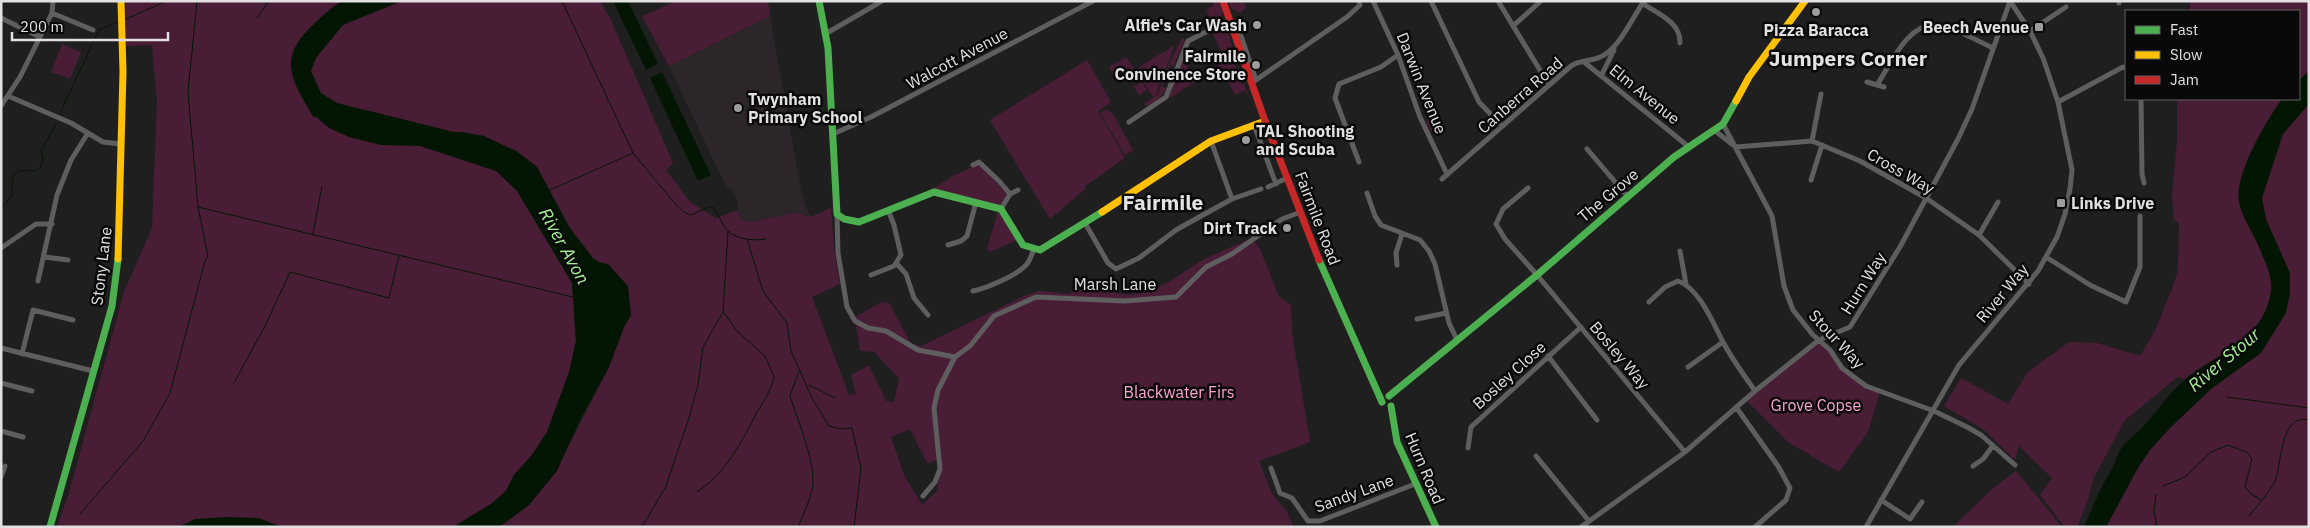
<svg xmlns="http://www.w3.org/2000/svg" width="2310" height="528" font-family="'IBM Plex Sans',sans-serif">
<rect width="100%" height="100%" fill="#201f1f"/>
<path fill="#2c2529" d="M770 16 802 195 810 217 796 213 749 222 740 219 737 201 731 187 727 189 669 66Z"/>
<path fill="#4a1d36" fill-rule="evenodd" d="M126 1H600L611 20 673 163 666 170 691 203 716 218 738 210 740 219 749 222 796 213 810 217 831 208 834 249 840 284 812 297 849 395 856 394 851 375 869 365 886 401 894 402 899 378 874 352 860 351 855 317 882 302 889 303 911 343 921 346 1024 296 1039 291 1069 294 1096 281C1135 314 1169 280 1203 260 1219 252 1236 245 1252 238L1260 249 1279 297 1291 305 1292 333 1310 442 1259 461 1272 494 1287 512 1294 527H499L520 512 573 438 609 367 624 327 631 315 569 277 572 283 576 341 569 372 547 432 532 455 514 475 506 491 491 504 453 527H282L258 518 195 519 179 527H57L69 493 124 292 152 228 157 101 152 45 126 46ZM910 429 927 463 942 459 937 491 922 505 904 475 891 437Z
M676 1H768L770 16 669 66 642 16Z
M1213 1H1219C1224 12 1224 16 1213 23L1206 10 1214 5Z
M1237 1 1238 4 1243 2 1246 7 1240 13 1231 8 1229 2Z
M2190 1H2309V71L2306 74 2309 78V527H2106L2139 466 2150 450 2171 427 2206 394 2179 376 2125 420 2094 477 2088 500 2077 527H2065L2040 495 2052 478 2019 446 2015 460 1983 429 1944 406 1961 378 2008 404 2027 373 2069 342 2097 343 2140 356 2155 331 2173 286 2178 270 2179 224 2174 219 2172 195 2177 141V99H2299V11H2190Z
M1223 27 1228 30C1232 44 1233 58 1237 70L1227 80 1213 57 1221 52 1213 33Z
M1183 37 1185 42 1175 62 1172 57Z
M62 44 81 52 70 79 51 72Z
M1175 44 1156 95 1153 97 1136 69 1165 51 1168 54 1166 51Z
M1126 57 1137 73 1135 74 1132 70 1114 80V77L1109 67Z
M1184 57 1187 61 1185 63 1196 81 1170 98 1169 96 1174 83 1178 84 1181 74 1178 73Z
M1171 58 1175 62 1174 66 1170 65 1168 71 1172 72 1168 81 1165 80 1162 87 1166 88C1162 97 1155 104 1146 106L1144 104 1158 94Z
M1087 60 1111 102 1098 111 1125 158 1085 186 1086 188 1050 219 990 120Z
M1238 72 1250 98 1245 90 1235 95 1228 81Z
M1138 75 1147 90 1139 95 1134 86 1140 83 1136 76Z
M1107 110 1113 114 1133 150 1125 155 1100 113Z
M1437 116 1442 127 1431 132 1426 121Z
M979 164 1007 194 1000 206 933 189 953 176Z
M998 210 1017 240 990 252 987 250Z
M1819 340 1842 368 1880 392 1868 432 1839 472 1788 442 1745 399Z
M2016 471 2062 527H1953L1991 490Z"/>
<path fill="#031603" d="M342 1H402L343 25 316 58 311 71 321 93 337 103 454 132H462L484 136 518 152 537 167 570 228 593 258 599 262 608 264 628 286 631 315 624 327 609 367 581 418 557 471 529 505 499 527H453L491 504 506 491 514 475 532 455 547 432 569 372 576 341 572 283 517 191 496 171 420 146 381 145 349 137 329 128 315 116 314 118C291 79 276 58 315 23 324 14 332 7 342 1Z
M613 1H628L658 64 646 70Z
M2309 71V104L2283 134 2262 198 2266 219 2290 273V293L2286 313 2261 353 2211 389 2171 427 2150 450 2139 466 2106 527H2084C2092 509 2099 490 2109 474 2116 464 2115 456 2125 443 2147 427 2162 401 2182 382 2216 352 2263 343 2271 291 2273 276 2264 260 2259 247 2253 233 2242 217 2239 202 2234 175 2266 121 2282 99H2299V80Z
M662 72 711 175 698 181 650 78Z
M227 517 258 518 282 527H179L195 519Z"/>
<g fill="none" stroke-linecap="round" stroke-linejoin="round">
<path stroke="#031603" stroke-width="1" d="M562 1 633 153 677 206 684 212 691 215 708 207H713C719 214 721 225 728 231 737 240 756 241 766 239
M257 18 269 1
M126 19 167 1
M61 111 99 30 118 22
M550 190 633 153
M198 207 573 297
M1 208 12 196C9 157 28 178 41 167L43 157 41 151 56 124
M313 234 322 186
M747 239 763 291 787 323 791 351 812 398 829 426 841 429 852 428 861 468 854 527
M234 383 266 324 290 272 389 298 399 256
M809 385 835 398
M2227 397 2309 408
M2163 486 2185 477 2211 452 2228 445 2248 453 2252 459 2245 487 2250 493 2261 500
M697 492C726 473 741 443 757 412 764 401 771 390 774 377L765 356 737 331 724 313
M2156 494 2154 511 2157 527
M80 514 143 441 170 393 205 261 208 256 198 207 188 92 197 1
M2249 516C2258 505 2269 493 2275 481 2282 464 2280 412 2309 420
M642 527 666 486 688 421 698 385 703 347 723 312 728 232
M798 527C803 515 809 503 812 490 818 468 797 418 790 396L799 371"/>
<path stroke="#5f5e5f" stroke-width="5" d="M1373 1 1398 55 1420 117 1447 174
M1431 1 1479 102 1502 126
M1498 1 1549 85
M2119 1V3
M1642 3C1658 14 1681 22 1680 43
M52 13 93 30
M1 18 40 37
M1513 26 1541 1
M2030 31 2066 7
M827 33 882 1
M1235 34 1241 36 1256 80
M1584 62 1689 147
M1601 76 1614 50
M1253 82 1347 17 1360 5 1359 1
M1867 82 1884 87
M1877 85C1891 64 1908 21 1939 25 1951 26 1980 42 1993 48
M8 96 71 123 103 142 121 144
M2141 99 2142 174 2144 183
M2058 102 2123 67 2126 68
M1 106 20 77 52 13 53 1
M1129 122 1166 97 1188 41 1230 20
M1723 124 1772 216 1784 286 1793 310 1813 335 1830 350 1842 368 1866 386 1934 411 1967 427 1981 435 2015 465
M1254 125 1276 184
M1714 130 1733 145
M833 134 871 117 1093 1
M1211 141 1232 199
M1812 141 1821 94
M1736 147 1812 141 1860 161 1926 198 1979 235 2029 284
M1587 149 1628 197
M1359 162 1335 98 1339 84 1381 67 1398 55
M973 165 979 162 1000 182 1010 194 1001 209
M1442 179 1571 66C1581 59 1594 62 1604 55 1620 46 1633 17 1644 1
M1811 180 1822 145
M1268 187 1287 178
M1528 188 1503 209 1496 224 1505 239 1537 275 1685 452
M1367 193 1375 216 1381 225 1420 240 1429 251 1435 264 1449 323 1457 340
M1010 194 1018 190
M837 214 838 253 847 307 855 321 868 328 886 331 918 350 955 357
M1085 223 1108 263 1116 269 1139 258 1176 230 1201 216 1232 199 1261 189
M1979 235 1998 202
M948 245 961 241 967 236 976 202
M1 248 36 224H52
M1680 251 1686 284
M45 257 68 260
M2046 257 2090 285 2126 302 2140 267V216
M897 264 906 274 914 298 928 315
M1397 265 1396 253 1402 234
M871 275 894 266 901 255 894 225 888 210
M38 281 57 195 71 160 88 133
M973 291C987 288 1018 275 1027 264 1030 260 1032 254 1034 249
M1649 302 1665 287 1678 281C1699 288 1713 323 1723 342 1732 359 1744 375 1755 391
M1417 319 1446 313
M1 348 93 371
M22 354 33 310 73 320
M1548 356 1597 420
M1688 367 1723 342
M1 383 32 391
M1736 407 1778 466 1790 488 1786 500 1755 527
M1 431 23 437
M1468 448 1471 427 1581 327
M1536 456 1589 521
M1973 466 1983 459 1992 447
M1271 468 1280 493 1292 498 1308 521H1320L1415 484
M1 477 5 466
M923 496 935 482 940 469 934 408 938 390 955 357 970 346 994 316 1036 297 1125 301 1176 297 1206 267 1232 254 1282 219 1301 212
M1881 500 1910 519 1922 502
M1581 527 1685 452 1755 391 1819 340 1850 327 1900 247 1958 139 1972 109 2010 1
M1866 527 1959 365 2038 271 2057 237 2065 214 2070 189 2072 170 2058 102 2043 58 2030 31 2010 1"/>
<path stroke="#4caf50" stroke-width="7" d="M819 1 828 48 837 214 844 219 859 222 934 192 1001 209 1023 245 1040 250 1102 212
M1319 260 1382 402
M1389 396 1537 275 1674 157 1723 124 1736 101
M1391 406 1397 442 1436 527
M50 527 112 306 118 259"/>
<path stroke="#ffc107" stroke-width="7" d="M1736 101 1749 77 1805 1
M1102 212 1211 141 1265 121
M118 259 123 72 121 1"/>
<path stroke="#c62828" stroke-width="7" d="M1223 1 1265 121 1319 260"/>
</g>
<g fill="#9e9c9d" stroke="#0a0909" stroke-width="2">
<circle cx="1816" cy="12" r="5"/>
<circle cx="1257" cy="25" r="5"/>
<rect x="2034" y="22" width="10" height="10" rx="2.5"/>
<circle cx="1256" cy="65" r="5"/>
<circle cx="738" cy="108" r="5"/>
<circle cx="1246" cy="140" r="5"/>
<rect x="2056" y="198" width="10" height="10" rx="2.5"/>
<circle cx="1287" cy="228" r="5"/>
</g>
<g text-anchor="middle" stroke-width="5" stroke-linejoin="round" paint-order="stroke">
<g font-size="16" font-weight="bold" fill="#e2e0e1" stroke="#0a0909" text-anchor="end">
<text x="1247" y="31">Alfie's Car Wash</text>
<text x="2029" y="33">Beech Avenue</text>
<text x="1816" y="36" text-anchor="middle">Pizza Baracca</text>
<text x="1246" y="62">Fairmile<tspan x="1246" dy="18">Convinence Store</tspan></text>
<text x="748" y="105" text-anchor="start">Twynham<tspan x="748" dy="18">Primary School</tspan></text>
<text x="1256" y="137" text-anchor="start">TAL Shooting<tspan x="1256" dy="18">and Scuba</tspan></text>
<text x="2071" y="209" text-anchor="start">Links Drive</text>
<text x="1277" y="234">Dirt Track</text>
</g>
<g font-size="16" fill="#e2e0e1" stroke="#0a0909">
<text transform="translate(957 58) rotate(-28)" y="6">Walcott Avenue</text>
<text transform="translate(1422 83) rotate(68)" y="6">Darwin Avenue</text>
<text transform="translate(1645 94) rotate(39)" y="6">Elm Avenue</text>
<text transform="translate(1520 95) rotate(-41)" y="6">Canberra Road</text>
<text transform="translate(1901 171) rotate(30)" y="6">Cross Way</text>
<text transform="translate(1608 195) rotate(-40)" y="6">The Grove</text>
<text transform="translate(1318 218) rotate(69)" y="6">Fairmile Road</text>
<text transform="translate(101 266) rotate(-83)" y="6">Stony Lane</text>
<text transform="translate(1863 283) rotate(-58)" y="6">Hurn Way</text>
<text x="1115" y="290">Marsh Lane</text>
<text transform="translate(2002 293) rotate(-50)" y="6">River Way</text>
<text transform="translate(1837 339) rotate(47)" y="6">Stour Way</text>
<text transform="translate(1620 355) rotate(50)" y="6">Bosley Way</text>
<text transform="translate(1509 375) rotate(-42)" y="6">Bosley Close</text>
<text transform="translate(1425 468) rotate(67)" y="6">Hurn Road</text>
<text transform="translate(1354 493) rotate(-20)" y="6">Sandy Lane</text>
</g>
<g font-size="16" fill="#fca5d2" stroke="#0a0909">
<text x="1179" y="398">Blackwater Firs</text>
<text x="1816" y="411">Grove Copse</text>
</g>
<g font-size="18" font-style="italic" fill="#a5f092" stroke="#0a0909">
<text transform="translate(564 246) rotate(61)" y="6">River Avon</text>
<text transform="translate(2224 360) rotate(-40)" y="6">River Stour</text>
</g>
<g font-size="21" font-weight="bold" fill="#e5e2e3" stroke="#0a0909">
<text x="1848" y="66">Jumpers Corner</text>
<text x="1163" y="210">Fairmile</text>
</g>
</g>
<rect width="2310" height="528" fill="none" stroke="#e2e0e1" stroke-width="5"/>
<rect x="2125" y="10" width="175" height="90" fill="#0a0909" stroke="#605f5f"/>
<rect x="2135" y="26" width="25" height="8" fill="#4caf50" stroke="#605f5f"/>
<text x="2170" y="35" font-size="15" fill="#e2e0e1">Fast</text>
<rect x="2135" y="51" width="25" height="8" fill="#ffc107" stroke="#605f5f"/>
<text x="2170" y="60" font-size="15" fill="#e2e0e1">Slow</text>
<rect x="2135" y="76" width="25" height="8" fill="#c62828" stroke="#605f5f"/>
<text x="2170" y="85" font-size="15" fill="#e2e0e1">Jam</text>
<path d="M12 32v8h156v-8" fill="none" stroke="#e2e0e1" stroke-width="2.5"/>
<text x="20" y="32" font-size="15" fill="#e2e0e1" stroke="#0a0909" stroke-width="4" paint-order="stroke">200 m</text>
</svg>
